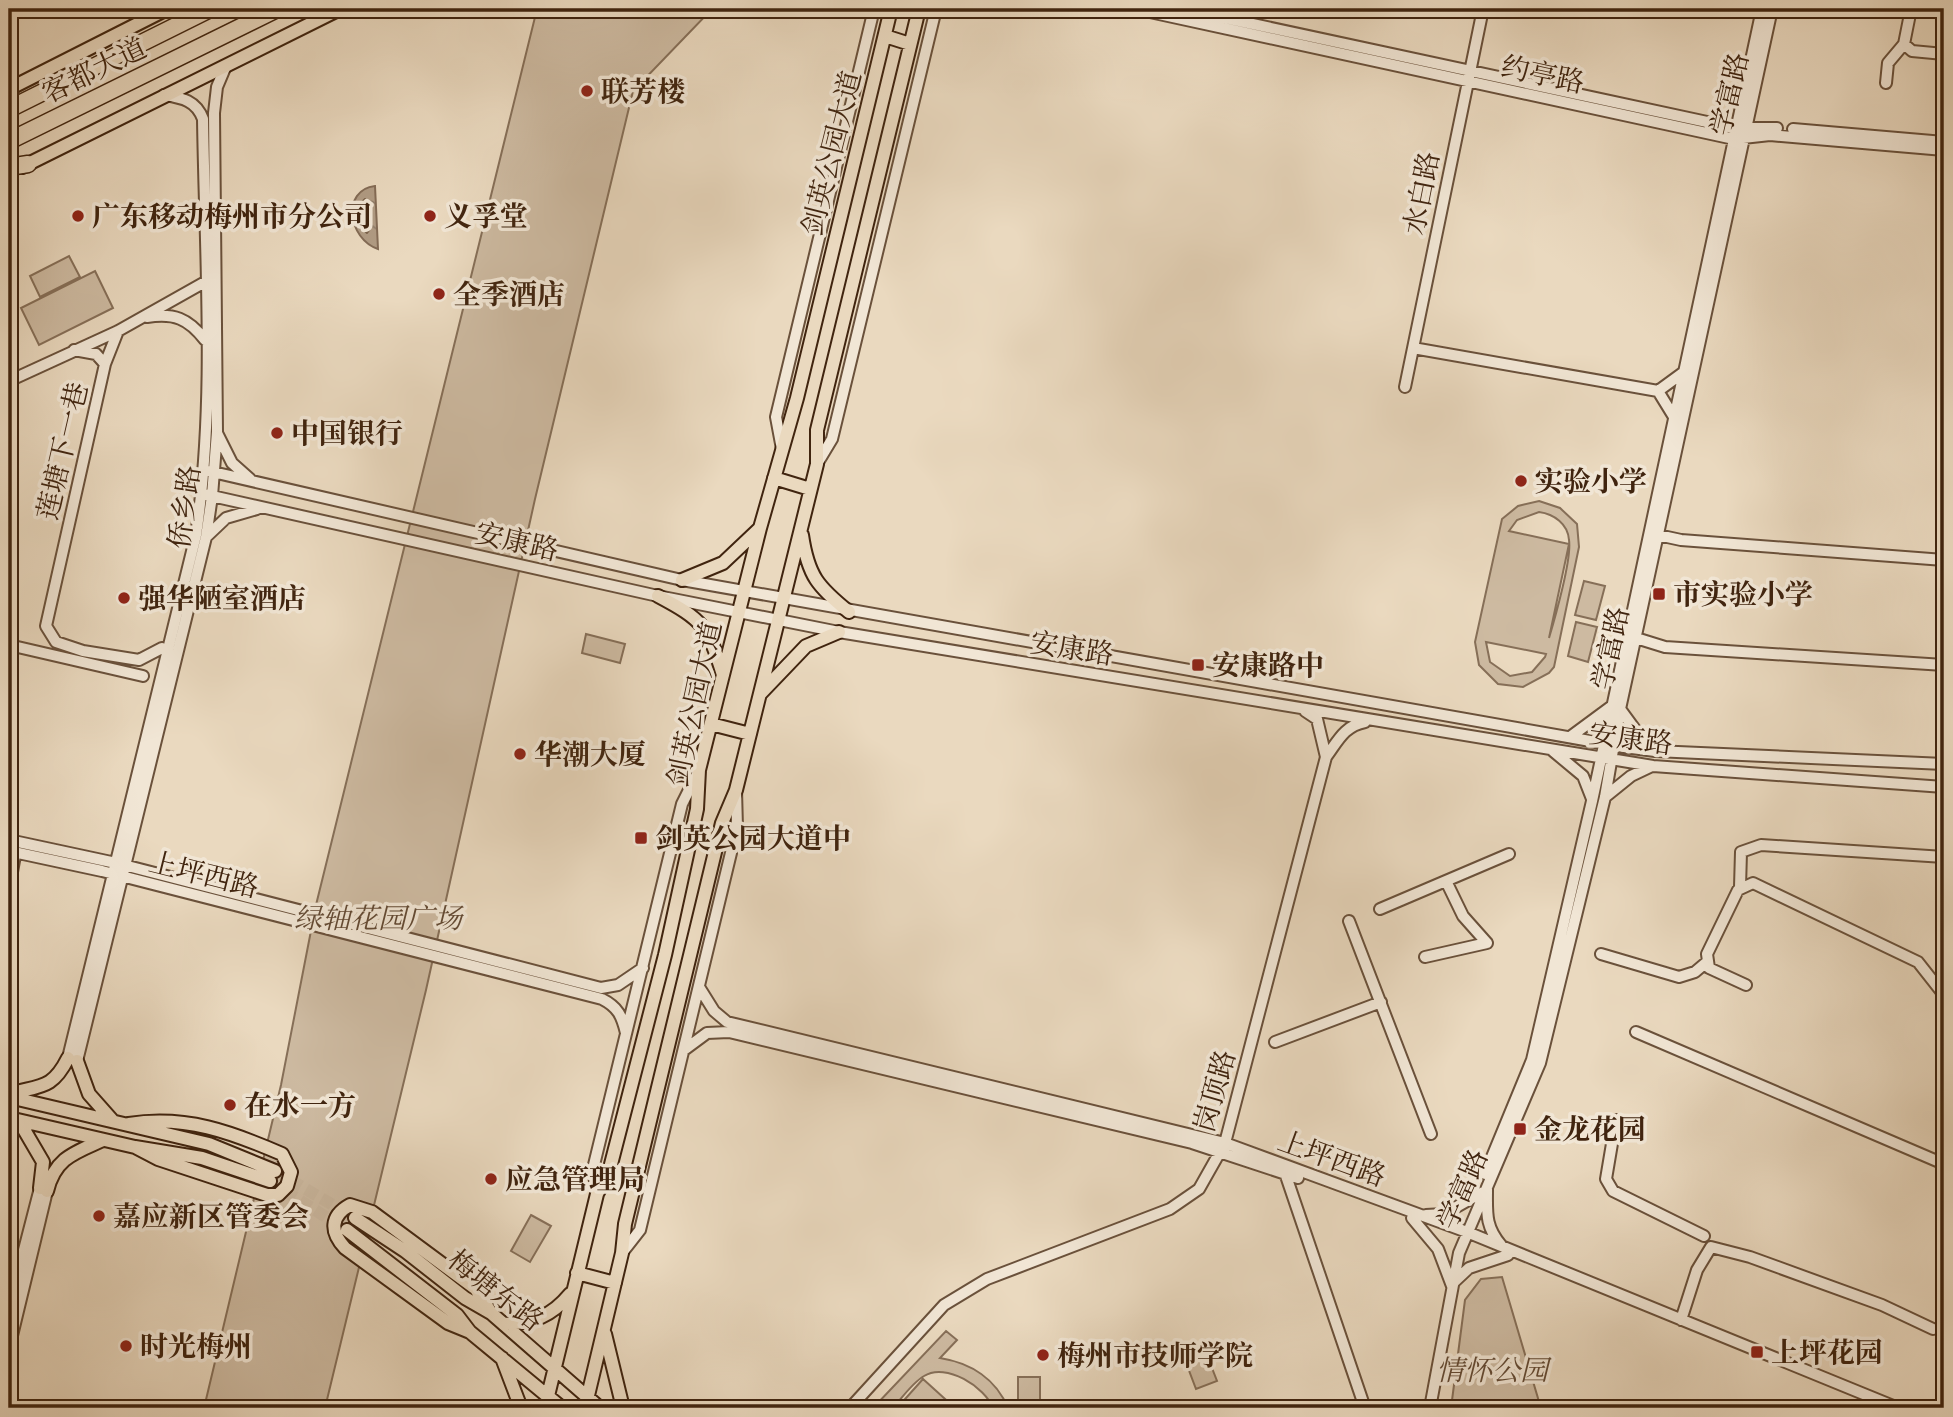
<svg xmlns="http://www.w3.org/2000/svg" width="1953" height="1417" font-family="Vollkorn,'Noto Serif SC',serif">
<defs>
<pattern id="water-ripples" width="26" height="14" patternUnits="userSpaceOnUse" patternTransform="scale(1.75)"><rect width="26" height="14" fill="#b09b83"/><path d="M2 4q2-2 4 0t4 0M15 11q2-2 4 0t4 0" fill="none" stroke="#917e6a"/></pattern>
</defs>
<rect width="100%" height="100%" fill="#ead9bf"/>
<filter id="stains"><feTurbulence type="fractalNoise" baseFrequency=".00286" numOctaves="4"/><feColorMatrix values="0 0 0 0 .2 0 0 0 0 .09 0 0 0 0 .02 0 0 0 .5 -.17"/></filter>
<radialGradient id="worn" r=".72"><stop offset=".6" stop-color="#630" stop-opacity="0"/><stop offset="1" stop-color="#630" stop-opacity=".3"/></radialGradient>
<path fill="#cdbaa1" stroke="#866f58" stroke-width="2" fill-rule="evenodd" d="M537 9H712L633 91 535 499 426 990 325 1408H204L281 1085 316 905Z
M69 256 80 277 40 297 30 276Z
M95 271 113 308 39 345 21 308Z
M1539 501 1560 508 1577 524 1579 547 1554 667 1549 673 1523 687 1498 684 1479 665 1475 642 1502 519 1518 506ZM1539 512C1554 514 1568 524 1569 540 1572 558 1555 618 1549 638L1569 544 1509 531 1517 520ZM1486 642 1546 654 1545 657 1532 672 1510 676 1490 662Z
M1584 581 1605 586 1596 620 1575 615Z
M1576 622 1597 627 1588 662 1568 656Z
M586 634 625 644 620 663 582 653Z
M531 1215 551 1226 530 1262 511 1251Z
M1502 1277 1540 1405 1526 1408H1451L1465 1300 1481 1279Z
M946 1331 957 1340 940 1358C971 1363 996 1379 1008 1408H993C985 1387 946 1362 924 1376 912 1383 902 1398 893 1408H873Z
M1203 1345 1217 1381 1196 1389 1182 1352Z
M1018 1377H1040V1408H1018Z
M923 1379 955 1408H897Z"/>
<path fill="url(#water-ripples)" stroke="#836b55" stroke-width="2" d="M375 186 378 249C348 239 341 190 375 186Z"/>
<g fill="none" stroke-linecap="round" stroke-linejoin="round">
<path stroke="#786049" stroke-width="2" d="M365 199 369 202 370 229 367 233 362 229 361 203Z"/>
<path stroke="#c8b59c" stroke-width="12" stroke-dasharray="12 6" stroke-linecap="butt" d="M275 1171 355 1218
M270 1181 343 1228"/>
<g stroke="#6a513b" stroke-width="14">
<path id="minor" d="M1136 9 1734 139 1770 135 1944 150
M1183 9 1735 128H1777
M1911 9 1904 44 1912 51 1944 54
M1886 83 1888 63 1904 44
M1793 129 1944 142
M147 317C174 313 188 318 205 340
M118 331 105 364 46 626 56 642 83 651 139 660 162 648
M1413 348 1658 391 1684 372
M74 350 96 354 105 364
M9 381 118 331 205 282
M1405 387 1483 9
M1658 391 1674 417
M217 433 232 463 250 479
M782 449 776 417 874 9
M817 464 832 439 936 9
M204 470 682 580 1624 747 1655 751 1944 764
M203 494 658 596 839 632 1653 766 1944 787
M1658 535 1681 540 1944 560
M206 537 226 518 257 509
M1636 638 1665 647 1944 665
M9 645 143 676
M1620 709 1642 739 1655 751
M1305 711 1317 719 1326 757
M1570 737 1612 706
M1553 751 1583 776 1592 799
M1605 797 1631 776 1652 766
M9 840 116 863 601 988 618 985 643 968
M9 851 102 871 602 999C618 1007 622 1016 626 1033
M1446 881 1463 916 1487 943
M1740 887 1741 852 1761 845 1944 857
M9 889 15 855
M1380 909 1509 854
M1349 921 1431 1134
M1601 954 1679 977 1695 972 1708 961
M1425 957 1487 943
M1746 985 1709 968 1707 954 1738 890 1753 883 1918 962 1944 995
M699 987 714 1011 727 1022 1225 1143 1467 1232 1898 1408
M1636 1032 1944 1164
M1275 1042 1381 1002
M684 1050 707 1033 729 1032 1192 1143 1298 1178
M68 1058 196 535C216 400 205 256 203 119 196 100 182 98 164 95
M77 1061 206 537 212 496 217 432 214 113 217 87 225 68
M1616 1120 1606 1179 1613 1191 1704 1236
M1285 1173 1365 1408
M1485 1174 1532 1060 1592 801 1762 9
M1487 1189C1487 1213 1485 1226 1501 1245
M597 1194 593 1169 682 804 698 772
M1426 1215 1444 1214 1483 1192
M1412 1218 1438 1249 1452 1286
M622 1253 640 1230 737 828 736 790
M1453 1283 1469 1268 1508 1255
M9 1308 40 1188
M1681 1320 1697 1270 1711 1247 1750 1257 1882 1305 1933 1329
M9 1348 47 1191
M850 1408 944 1305 987 1279 1170 1209 1199 1189 1225 1143 1326 757C1338 741 1344 726 1365 722
M1430 1408 1459 1253 1540 1063 1605 797 1620 709 1772 9"/>
</g>
<g stroke="#40240f" stroke-width="16">
<path id="major" d="M885 36 910 44
M9 89 167 9
M22 167 340 9
M774 478 810 489
M802 535C808 576 818 587 849 612
M682 580 723 563 760 528
M658 596C703 620 708 626 723 675
M761 693 806 646 839 632
M711 724 750 734
M77 1061 89 1094 112 1120
M9 1094C40 1085 52 1090 68 1058
M9 1097 209 1144 275 1171
M9 1118 135 1147 202 1158 270 1181
M19 1121 43 1162 40 1188
M129 1124C186 1115 231 1132 282 1154L291 1172 287 1186 278 1195H267L158 1159 135 1147
M47 1191C55 1158 74 1153 103 1140
M355 1218 405 1251 465 1298 491 1313 600 1408
M347 1230 457 1315 470 1332 562 1408
M577 1273 615 1283
M505 1324C534 1322 551 1317 570 1294
M470 1332 448 1323 345 1248C330 1232 330 1216 350 1205L372 1212 476 1289 491 1313
M605 1334 623 1408
M502 1358 521 1408
M545 1408 597 1194 609 1172 665 955 697 809 699 770 760 528 797 398 891 9
M585 1408 622 1253 625 1224 722 823 736 790 817 464V430L919 9"/>
</g>
<g stroke="#40240f" stroke-width="19">
<path id="highway" d="M9 109 210 9
M9 141 277 9
M9 167 28 164"/>
</g>
<use href="#minor" stroke="#f1e6d5" stroke-width="10"/>
<use href="#major" stroke="#ead9bf" stroke-width="12"/>
<use href="#highway" stroke="#ead9bf" stroke-width="16"/>
</g>
<g fill="#8f2418" stroke="#f1e6d5" stroke-width="2.5">
<circle cx="587" cy="91" r="7"/>
<circle cx="78" cy="216" r="7"/>
<circle cx="430" cy="216" r="7"/>
<circle cx="439" cy="294" r="7"/>
<circle cx="277" cy="433" r="7"/>
<circle cx="1521" cy="481" r="7"/>
<rect x="1652" y="587" width="14" height="14" rx="3.5"/>
<circle cx="124" cy="598" r="7"/>
<rect x="1191" y="658" width="14" height="14" rx="3.5"/>
<circle cx="520" cy="754" r="7"/>
<rect x="634" y="831" width="14" height="14" rx="3.5"/>
<circle cx="230" cy="1105" r="7"/>
<rect x="1513" y="1122" width="14" height="14" rx="3.5"/>
<circle cx="491" cy="1179" r="7"/>
<circle cx="99" cy="1216" r="7"/>
<circle cx="126" cy="1346" r="7"/>
<rect x="1750" y="1345" width="14" height="14" rx="3.5"/>
<circle cx="1043" cy="1355" r="7"/>
</g>
<g text-anchor="middle" stroke-width="7" stroke-linejoin="round" paint-order="stroke">
<g font-size="28" fill="#40240f" stroke="#f1e6d5">
<text transform="translate(94 70) rotate(-26)" y="10">客都大道</text>
<text transform="translate(1543 74) rotate(12)" y="10">约亭路</text>
<text transform="translate(1729 94) rotate(-77)" y="10">学富路</text>
<text transform="translate(831 153) rotate(-76)" y="10">剑英公园大道</text>
<text transform="translate(1421 193) rotate(-79)" y="10">水白路</text>
<text transform="translate(62 451) rotate(-77)" y="10">莲塘下一巷</text>
<text transform="translate(184 507) rotate(-82)" y="10">侨乡路</text>
<text transform="translate(517 541) rotate(13)" y="10">安康路</text>
<text transform="translate(1072 648) rotate(9)" y="10">安康路</text>
<text transform="translate(1610 648) rotate(-78)" y="10">学富路</text>
<text transform="translate(694 704) rotate(-78)" y="10">剑英公园大道</text>
<text transform="translate(1631 738) rotate(8)" y="10">安康路</text>
<text transform="translate(204 874) rotate(14)" y="10">上坪西路</text>
<text transform="translate(1214 1091) rotate(-74)" y="10">岗顶路</text>
<text transform="translate(1332 1158) rotate(20)" y="10">上坪西路</text>
<text transform="translate(1462 1189) rotate(-66)" y="10">学富路</text>
<text transform="translate(496 1290) rotate(38)" y="10">梅塘东路</text>
</g>
<g font-size="28" font-weight="bold" fill="#40240f" stroke="#f1e6d5" text-anchor="start">
<text x="601" y="101">联芳楼</text>
<text x="92" y="226">广东移动梅州市分公司</text>
<text x="444" y="226">义孚堂</text>
<text x="453" y="304">全季酒店</text>
<text x="291" y="443">中国银行</text>
<text x="1535" y="491">实验小学</text>
<text x="1673" y="604">市实验小学</text>
<text x="138" y="608">强华陋室酒店</text>
<text x="1212" y="675">安康路中</text>
<text x="534" y="764">华潮大厦</text>
<text x="655" y="848">剑英公园大道中</text>
<text x="244" y="1115">在水一方</text>
<text x="1534" y="1139">金龙花园</text>
<text x="505" y="1189">应急管理局</text>
<text x="113" y="1226">嘉应新区管委会</text>
<text x="140" y="1356">时光梅州</text>
<text x="1771" y="1362">上坪花园</text>
<text x="1057" y="1365">梅州市技师学院</text>
</g>
<g font-size="28" font-style="italic" fill="#634a34" stroke="#f1e6d5">
<text x="378" y="928">绿轴花园广场</text>
<text x="1492" y="1380">情怀公园</text>
</g>
</g>
<rect width="1953" height="1417" fill="none" stroke="#ead9bf" stroke-width="35"/>
<rect x="10" y="10" width="1932" height="1396" fill="none" stroke="#40240f" stroke-width="3.5"/>
<rect x="18" y="18" width="1918" height="1382" fill="none" stroke="#40240f" stroke-width="2"/>
<rect width="100%" height="100%" filter="url(#stains)"/>
<rect width="100%" height="100%" fill="url(#worn)"/>
</svg>
